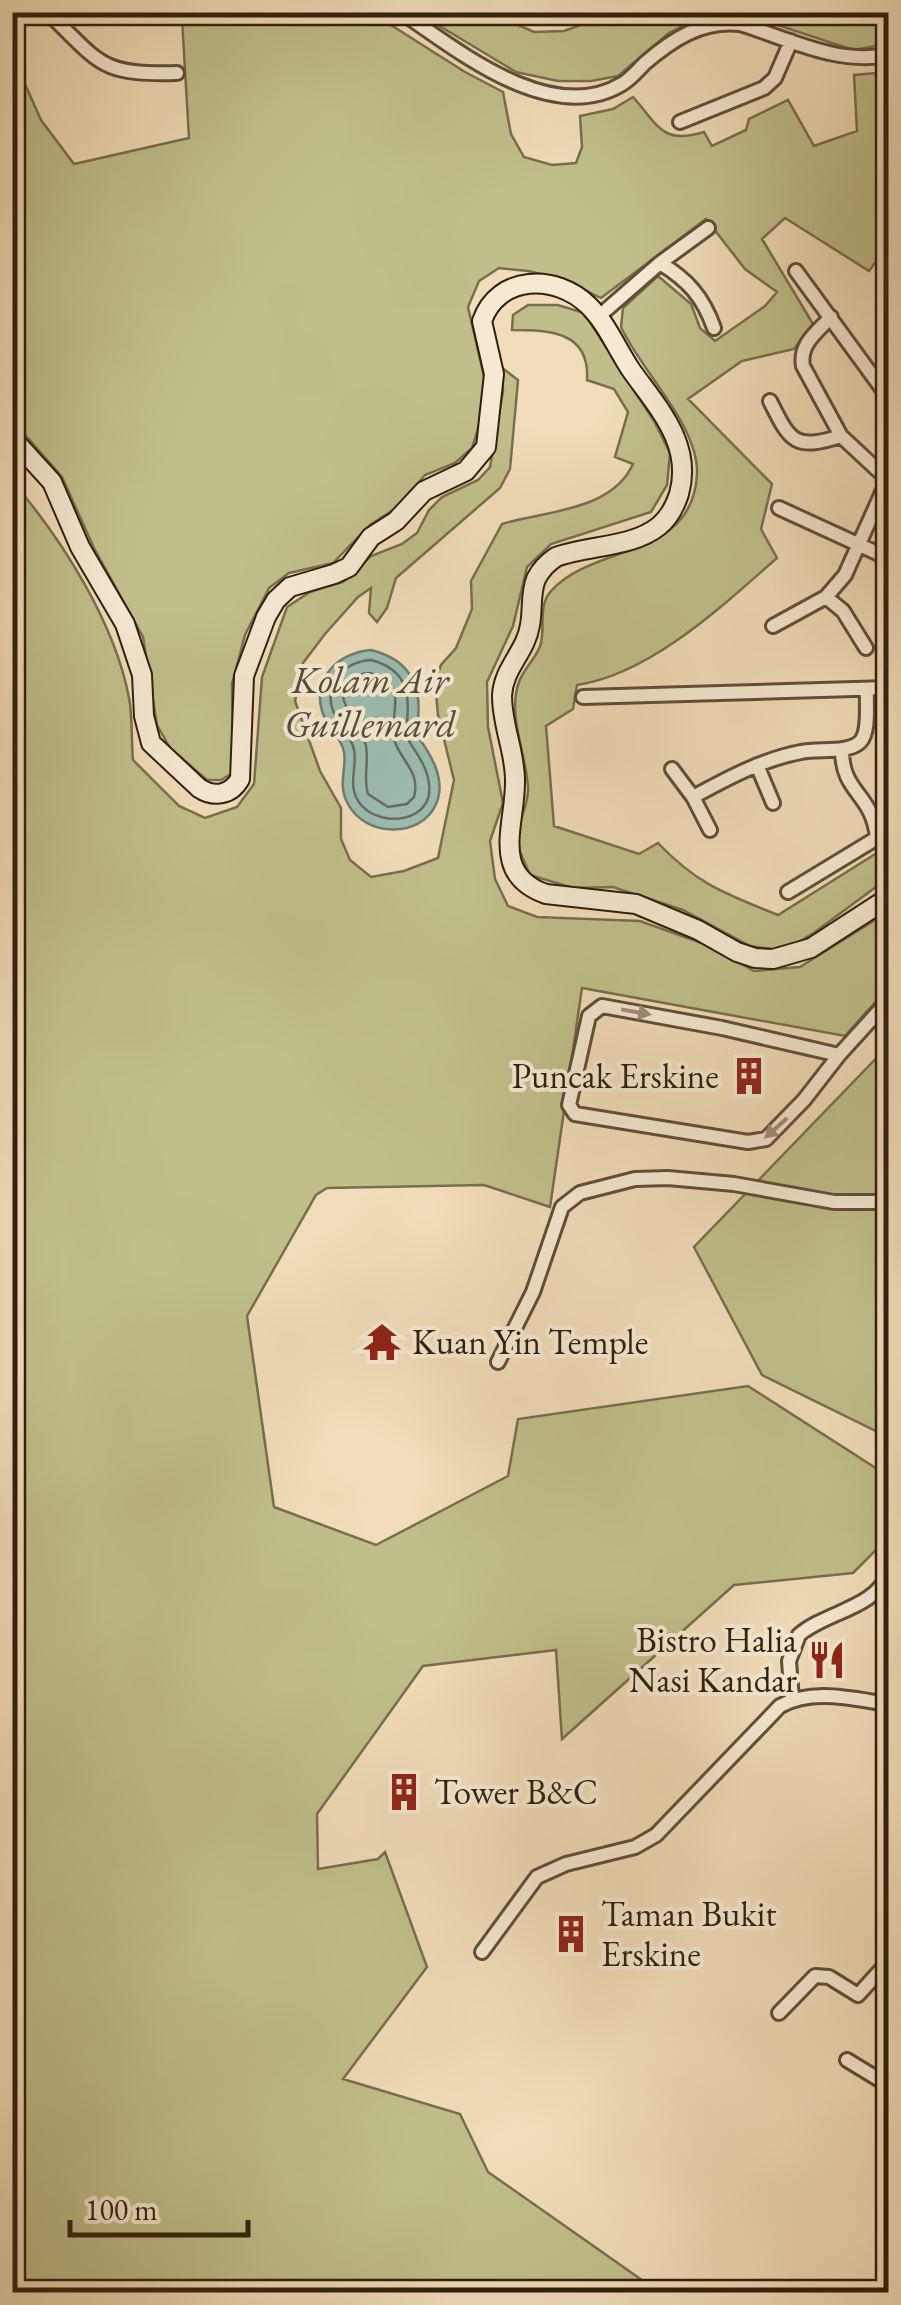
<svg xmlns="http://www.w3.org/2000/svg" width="901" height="2305" font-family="'EB Garamond',serif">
<rect width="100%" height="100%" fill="#f1ddb9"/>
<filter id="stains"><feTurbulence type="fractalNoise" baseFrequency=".002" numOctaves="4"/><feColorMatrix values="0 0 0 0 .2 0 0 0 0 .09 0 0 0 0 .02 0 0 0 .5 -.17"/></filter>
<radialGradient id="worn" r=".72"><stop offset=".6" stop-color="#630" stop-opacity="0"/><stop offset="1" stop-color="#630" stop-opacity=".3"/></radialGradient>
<path fill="#c0bf8b" stroke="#786f4c" stroke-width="2.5" d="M173 13H372L465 72 503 92 511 134 524 157 552 165 576 163 582 147 580 116 613 109 633 97C659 126 662 145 704 132L712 146 746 130 749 119 788 100 814 146 857 131 854 75 888 72V245L869 271 785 218 762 239 813 324 794 349 742 361 688 399 772 484 761 529 777 558C722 606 651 674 577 685L573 709 546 726 554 826 639 854 658 843C698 885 726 894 778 915L888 846V878L815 932 784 951 750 946 683 910 613 887 573 888 530 875C525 862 515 846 518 832 520 817 529 803 528 787 526 754 507 714 519 682 524 668 539 655 541 643 545 625 538 606 551 591 594 543 693 560 697 474 699 426 641 371 621 327L623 308 658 276 691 304 700 328 715 341 765 306 777 292 745 269 706 219 601 298 562 279 528 271 499 268 479 281 468 307 485 381 480 422 472 448 455 463 425 475 395 509 370 525 333 563 289 573 269 588 245 635 232 684 233 773 221 780H207L170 748 157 725 143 637 94 548 62 477 13 421 12 186 25 161 21 75 41 120 74 164 189 138 182 19Z
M418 13H491L534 32 564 31 600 18 606 13H735L706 15 669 33 618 76 591 81H558L516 72Z
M741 13H888V44L853 50Z
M528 305H558L584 313 654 421 670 453 667 485 651 512 551 544 527 567 513 626 487 682 488 727 503 803 490 841 495 879 508 906 537 917 640 921 710 946 754 971 800 967 888 912V988L845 1036 582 988 550 1207 484 1185 327 1188 316 1195 247 1316 274 1507 376 1545 508 1476 518 1419 748 1386 888 1476V1538L853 1573 734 1585 562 1739 556 1650 423 1666 317 1814 318 1869 378 1859 385 1852 427 1967 343 2079 460 2114 488 2172 659 2292H13L12 481C62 539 115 623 129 698 133 718 131 740 133 760L179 806 205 818 237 807 254 784 262 677 287 607 310 592 343 582 371 556 402 544 417 533 429 510 442 497 478 480 490 467 503 391 501 367 518 380 510 469 500 488 396 578 387 608 377 622 369 613 371 588 358 597 325 634 303 663 295 701 320 771 341 808V839L350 860 371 877 404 871 438 858 454 780 438 715 435 682 441 665 456 648 472 609 471 581 502 524C545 511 612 511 633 464L615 457 628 412 614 389 587 380C590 332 551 330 512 330L513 315Z
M888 1046V1437L762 1375 694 1247Z"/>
<path fill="#9bbcb0" stroke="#707d6f" stroke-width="2.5" d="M371 650C415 661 424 692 416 734 430 753 447 779 436 804 421 839 365 837 348 804 337 784 347 769 344 752 342 738 326 725 322 711 312 676 340 653 371 650Z"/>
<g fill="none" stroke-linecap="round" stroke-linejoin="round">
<path stroke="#656e5f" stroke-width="2.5" d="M371 660C413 671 409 700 406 736 415 752 427 765 429 784 434 822 383 828 362 806 344 786 360 765 353 746 349 735 339 724 334 713 322 684 344 662 371 660Z
M370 673C412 684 388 714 394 739 400 761 421 771 414 797L407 804 388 807 368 794C363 777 369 763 366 746 362 726 313 678 370 673Z"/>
<g stroke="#604e39" stroke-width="18">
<path id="street" d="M47 12C101 63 98 75 177 73
M401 12C457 50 551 127 622 84 631 79 638 70 645 63 673 39 702 20 740 24 789 39 837 65 888 55
M680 122 764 88 775 78 791 41
M660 263C688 280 703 297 714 328
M796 271 888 397
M598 317 660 263 708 228
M770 401C790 441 794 451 841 436
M779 508 888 558
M826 597 843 611 866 648
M773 626 826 597 845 575 885 486 883 475 841 436 803 366C799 344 817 332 831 317
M583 697 888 688
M842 750C842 794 872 792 877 838
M757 765 773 803
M672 769 693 797 710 830
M693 797C726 779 763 759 801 752 818 748 847 754 860 742 870 732 866 703 867 689
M788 892 877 838 888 835
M839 1055 722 1028 602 1006 589 1016 569 1105 575 1114 748 1142 766 1139 804 1100 839 1055 888 1001
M498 1362 533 1292 562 1207 580 1193 635 1179 668 1178 734 1184 834 1202H888
M792 1699 789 1661 799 1635C825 1612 877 1608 888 1573
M482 1952 537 1877 566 1864 635 1847 656 1835 780 1706C813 1688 853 1699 888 1704
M779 2013 815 1976 829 1977 858 1995 888 1962
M847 2060 888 2085"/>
</g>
<g stroke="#2f1f0e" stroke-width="22">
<path id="secondary" d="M12 438 52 482 80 547 125 624 142 675 144 716 151 743 199 788C214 798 231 795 240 779L244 676 266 617 276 600 290 587 334 574 349 567 371 537 396 521 424 491 466 471 486 447 494 374 482 321C498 275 556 273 589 306 607 324 617 349 631 370 658 408 693 444 679 494 675 506 669 518 659 526 632 548 588 545 556 557 547 563 541 569 536 579 530 594 533 610 530 625 526 652 503 668 502 696 502 726 515 751 515 780 516 824 489 874 546 894L636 904 698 930 737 952 755 958 773 959 811 948 888 898"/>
</g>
<use href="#street" stroke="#f6e9d2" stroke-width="12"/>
<use href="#secondary" stroke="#f6e9d2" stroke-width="18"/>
</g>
<defs><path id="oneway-solid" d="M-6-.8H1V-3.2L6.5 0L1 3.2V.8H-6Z" transform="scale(2.5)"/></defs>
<g fill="#9c8e7a">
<use href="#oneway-solid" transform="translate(636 1012) rotate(10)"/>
<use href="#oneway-solid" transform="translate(776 1128) rotate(138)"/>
</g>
<defs>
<g id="building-bare" transform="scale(3)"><path d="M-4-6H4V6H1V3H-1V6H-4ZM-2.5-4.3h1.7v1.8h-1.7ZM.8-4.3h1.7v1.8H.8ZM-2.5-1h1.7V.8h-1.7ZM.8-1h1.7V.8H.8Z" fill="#8f2418" stroke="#f6e9d2" stroke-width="2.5" paint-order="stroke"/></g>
<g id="temple-bare" transform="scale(3)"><path d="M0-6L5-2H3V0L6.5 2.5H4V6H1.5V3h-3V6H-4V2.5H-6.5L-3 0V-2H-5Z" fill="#8f2418" stroke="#f6e9d2" stroke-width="2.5" paint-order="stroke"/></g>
<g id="restaurant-bare" transform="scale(3)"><path d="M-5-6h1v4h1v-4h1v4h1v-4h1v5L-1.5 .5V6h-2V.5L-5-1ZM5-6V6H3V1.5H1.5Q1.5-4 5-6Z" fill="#8f2418" stroke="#f6e9d2" stroke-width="2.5" paint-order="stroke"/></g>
</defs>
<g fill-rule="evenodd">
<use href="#building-bare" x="749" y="1076"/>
<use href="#temple-bare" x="382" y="1342"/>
<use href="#restaurant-bare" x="827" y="1660"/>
<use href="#building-bare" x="404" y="1792"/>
<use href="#building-bare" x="571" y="1934"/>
</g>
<g text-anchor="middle" stroke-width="8" stroke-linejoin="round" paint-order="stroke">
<g font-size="35" fill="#2f1f0e" stroke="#f6e9d2" text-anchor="start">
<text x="719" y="1088" text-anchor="end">Puncak Erskine</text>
<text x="412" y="1354">Kuan Yin Temple</text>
<text x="797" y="1652" text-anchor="end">Bistro Halia<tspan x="797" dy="40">Nasi Kandar</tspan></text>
<text x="434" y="1804">Tower B&amp;C</text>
<text x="601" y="1926">Taman Bukit<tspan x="601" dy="40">Erskine</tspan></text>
</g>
<g font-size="38" font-style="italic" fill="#4f4e3f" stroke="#f6e9d2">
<text x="370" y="693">Kolam Air<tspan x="370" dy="44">Guillemard</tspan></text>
</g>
</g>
<rect width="901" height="2305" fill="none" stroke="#f1ddb9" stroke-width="50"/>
<rect x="15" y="15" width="871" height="2275" fill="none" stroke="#2f1f0e" stroke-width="5"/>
<rect x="25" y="25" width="851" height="2255" fill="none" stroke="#2f1f0e" stroke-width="2.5"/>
<path d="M70 2220v15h178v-15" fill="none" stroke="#2f1f0e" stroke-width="5"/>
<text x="85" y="2220" font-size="30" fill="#2f1f0e" stroke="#f6e9d2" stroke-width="8" paint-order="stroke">100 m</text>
<rect width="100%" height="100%" filter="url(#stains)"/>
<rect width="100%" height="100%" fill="url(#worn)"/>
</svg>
